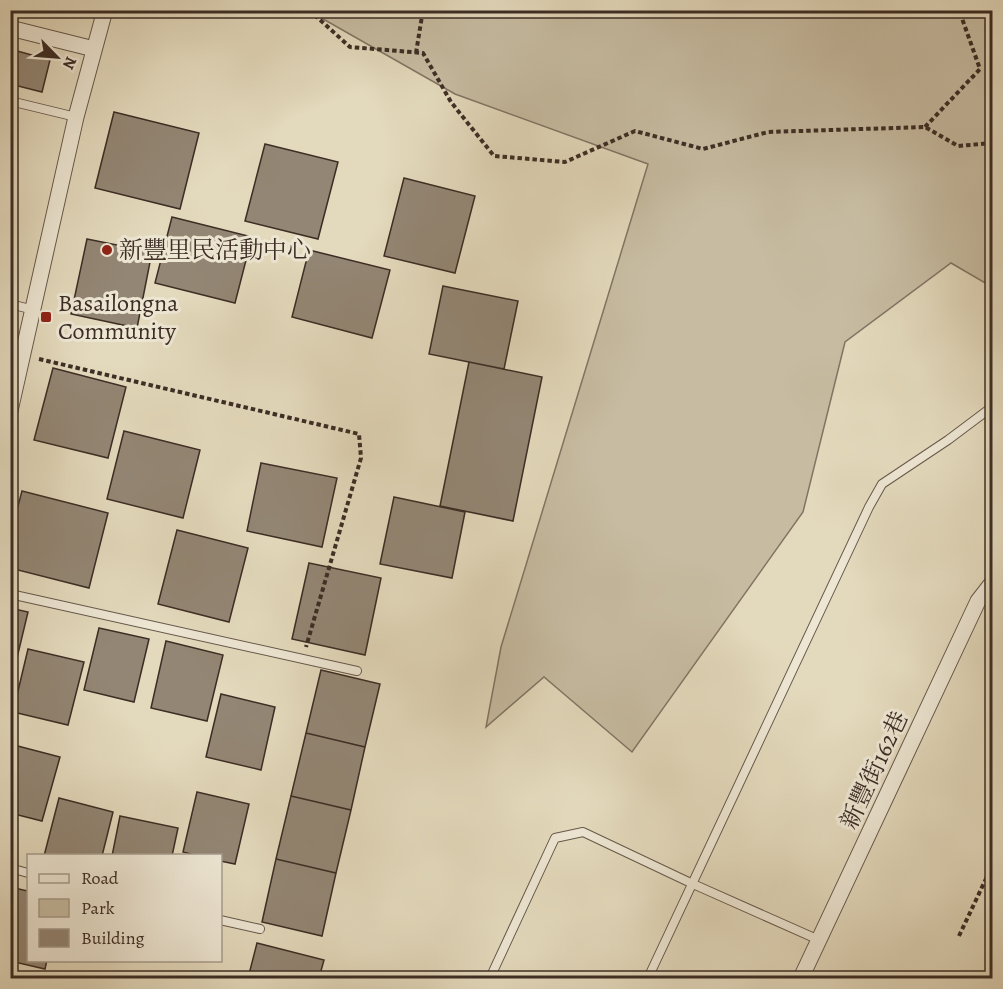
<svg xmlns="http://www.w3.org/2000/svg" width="1003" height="989" font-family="Alegreya,'Noto Serif TC',serif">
<rect width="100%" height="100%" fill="#e3d9bc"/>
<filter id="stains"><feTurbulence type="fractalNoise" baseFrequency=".00333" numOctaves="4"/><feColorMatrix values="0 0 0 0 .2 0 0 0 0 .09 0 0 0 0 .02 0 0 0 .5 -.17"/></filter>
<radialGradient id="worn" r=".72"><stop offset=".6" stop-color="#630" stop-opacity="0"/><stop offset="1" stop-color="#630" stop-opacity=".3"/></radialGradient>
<path fill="#c7bca2" stroke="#827464" stroke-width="1.5" d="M309 11H992V287L951 263 845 342 803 512 632 752 544 677 486 727 501 647 648 164 455 94Z"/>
<path fill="#938674" stroke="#3c2d25" stroke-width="1.5" d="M10 49 50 60 42 92 10 84Z
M114 112 199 133 180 209 95 188Z
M265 144 338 162 318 239 245 221Z
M404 178 475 196 455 273 384 256Z
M172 217 252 237 235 303 155 283Z
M87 239 152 252 137 328 71 314Z
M309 250 390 270 372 338 292 317Z
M443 286 518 301 504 369 429 354Z
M469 362 542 377 513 521 440 506Z
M53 368 126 387 108 458 34 440Z
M124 431 200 450 183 518 107 499Z
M261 463 337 478 322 547 247 531Z
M22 491 108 513 89 588 10 568V536Z
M394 497 465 512 452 578 380 564Z
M177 530 248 548 229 622 158 604Z
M309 563 381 578 365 655 292 639Z
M10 608 28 612 10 687Z
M99 628 149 639 134 702 84 690Z
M166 641 223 655 207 721 151 708Z
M28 649 84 662 68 725 13 712Z
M321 670 380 684 365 747 306 733Z
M221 694 275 707 261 770 206 757Z
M306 733 365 747 351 810 291 796Z
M10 744 60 757 42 821 10 813Z
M197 792 249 804 235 864 220 861V856H198L183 852Z
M291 796 351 810 336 873 276 859Z
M59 798 113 812 102 856H44Z
M120 816 178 828 172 856H112Z
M276 859 336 873 322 936 262 922Z
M10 887 28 891V960H47L45 969 10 961Z
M257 943 324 960 319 978H248Z
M40 974 59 978H39Z"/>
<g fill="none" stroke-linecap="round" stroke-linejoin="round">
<g stroke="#66584b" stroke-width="10">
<path id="service" d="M10 101 76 117
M10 304 34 310
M10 594 357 671
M10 868 28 873
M220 920 260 929
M490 978 555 838 583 832 693 884 819 940
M648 978 869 507 882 484 948 440 992 407"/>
</g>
<g stroke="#66584b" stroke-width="17">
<path id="minor" d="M10 28 94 49
M10 411 76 117 105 10
M801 978 978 601 992 583"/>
</g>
<path stroke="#3c2d25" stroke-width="4" stroke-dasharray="4.5 3" stroke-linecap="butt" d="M309 10 350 47 423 53 451 102 494 156 565 162 635 131 703 149 768 132 925 127 958 146 992 143
M416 53 423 10
M925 127 980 69 959 10
M39 359 359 434 361 458 306 647
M959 936 992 866"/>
<use href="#service" stroke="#ede6d3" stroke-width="8"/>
<use href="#minor" stroke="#ede6d3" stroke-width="15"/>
</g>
<g fill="#8f2418" stroke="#ede6d3" stroke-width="2">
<circle cx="107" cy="250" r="6"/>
<rect x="40" y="311" width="12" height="12" rx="3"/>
</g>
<g text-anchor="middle" stroke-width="6" stroke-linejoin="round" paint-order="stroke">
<g font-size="24" fill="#3c2d25" stroke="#ede6d3" text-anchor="start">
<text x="119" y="258">新豐里民活動中心</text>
<text x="58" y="311">Basailongna<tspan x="58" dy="28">Community</tspan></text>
</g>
<g font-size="24" fill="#3c2d25" stroke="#ede6d3">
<text transform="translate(874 770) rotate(-65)" y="8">新豐街162巷</text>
</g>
</g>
<rect width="1003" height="989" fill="none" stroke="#e3d9bc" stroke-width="36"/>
<rect x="12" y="12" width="979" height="965" fill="none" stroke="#3c2d25" stroke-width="3"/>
<rect x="18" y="18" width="967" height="953" fill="none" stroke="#3c2d25" stroke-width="1.5"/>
<rect x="27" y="854" width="195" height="108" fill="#ede6d3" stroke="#a69c8d" stroke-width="1.5"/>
<rect x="39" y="874" width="30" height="9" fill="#ede6d3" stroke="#a69c8d" stroke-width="1.5"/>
<text x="81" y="884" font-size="18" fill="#3c2d25">Road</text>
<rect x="39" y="899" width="30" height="18" fill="#c7bca2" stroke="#a69c8d" stroke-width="1.5"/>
<text x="81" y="914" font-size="18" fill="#3c2d25">Park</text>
<rect x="39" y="929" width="30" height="18" fill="#938674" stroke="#a69c8d" stroke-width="1.5"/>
<text x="81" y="944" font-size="18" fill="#3c2d25">Building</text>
<g transform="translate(57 57) rotate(115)" stroke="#ede6d3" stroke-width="4.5" paint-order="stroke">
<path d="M0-4.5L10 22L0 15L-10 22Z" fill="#3c2d25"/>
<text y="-9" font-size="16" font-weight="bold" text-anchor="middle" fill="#3c2d25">N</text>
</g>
<rect width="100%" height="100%" filter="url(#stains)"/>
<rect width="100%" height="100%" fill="url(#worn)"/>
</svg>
